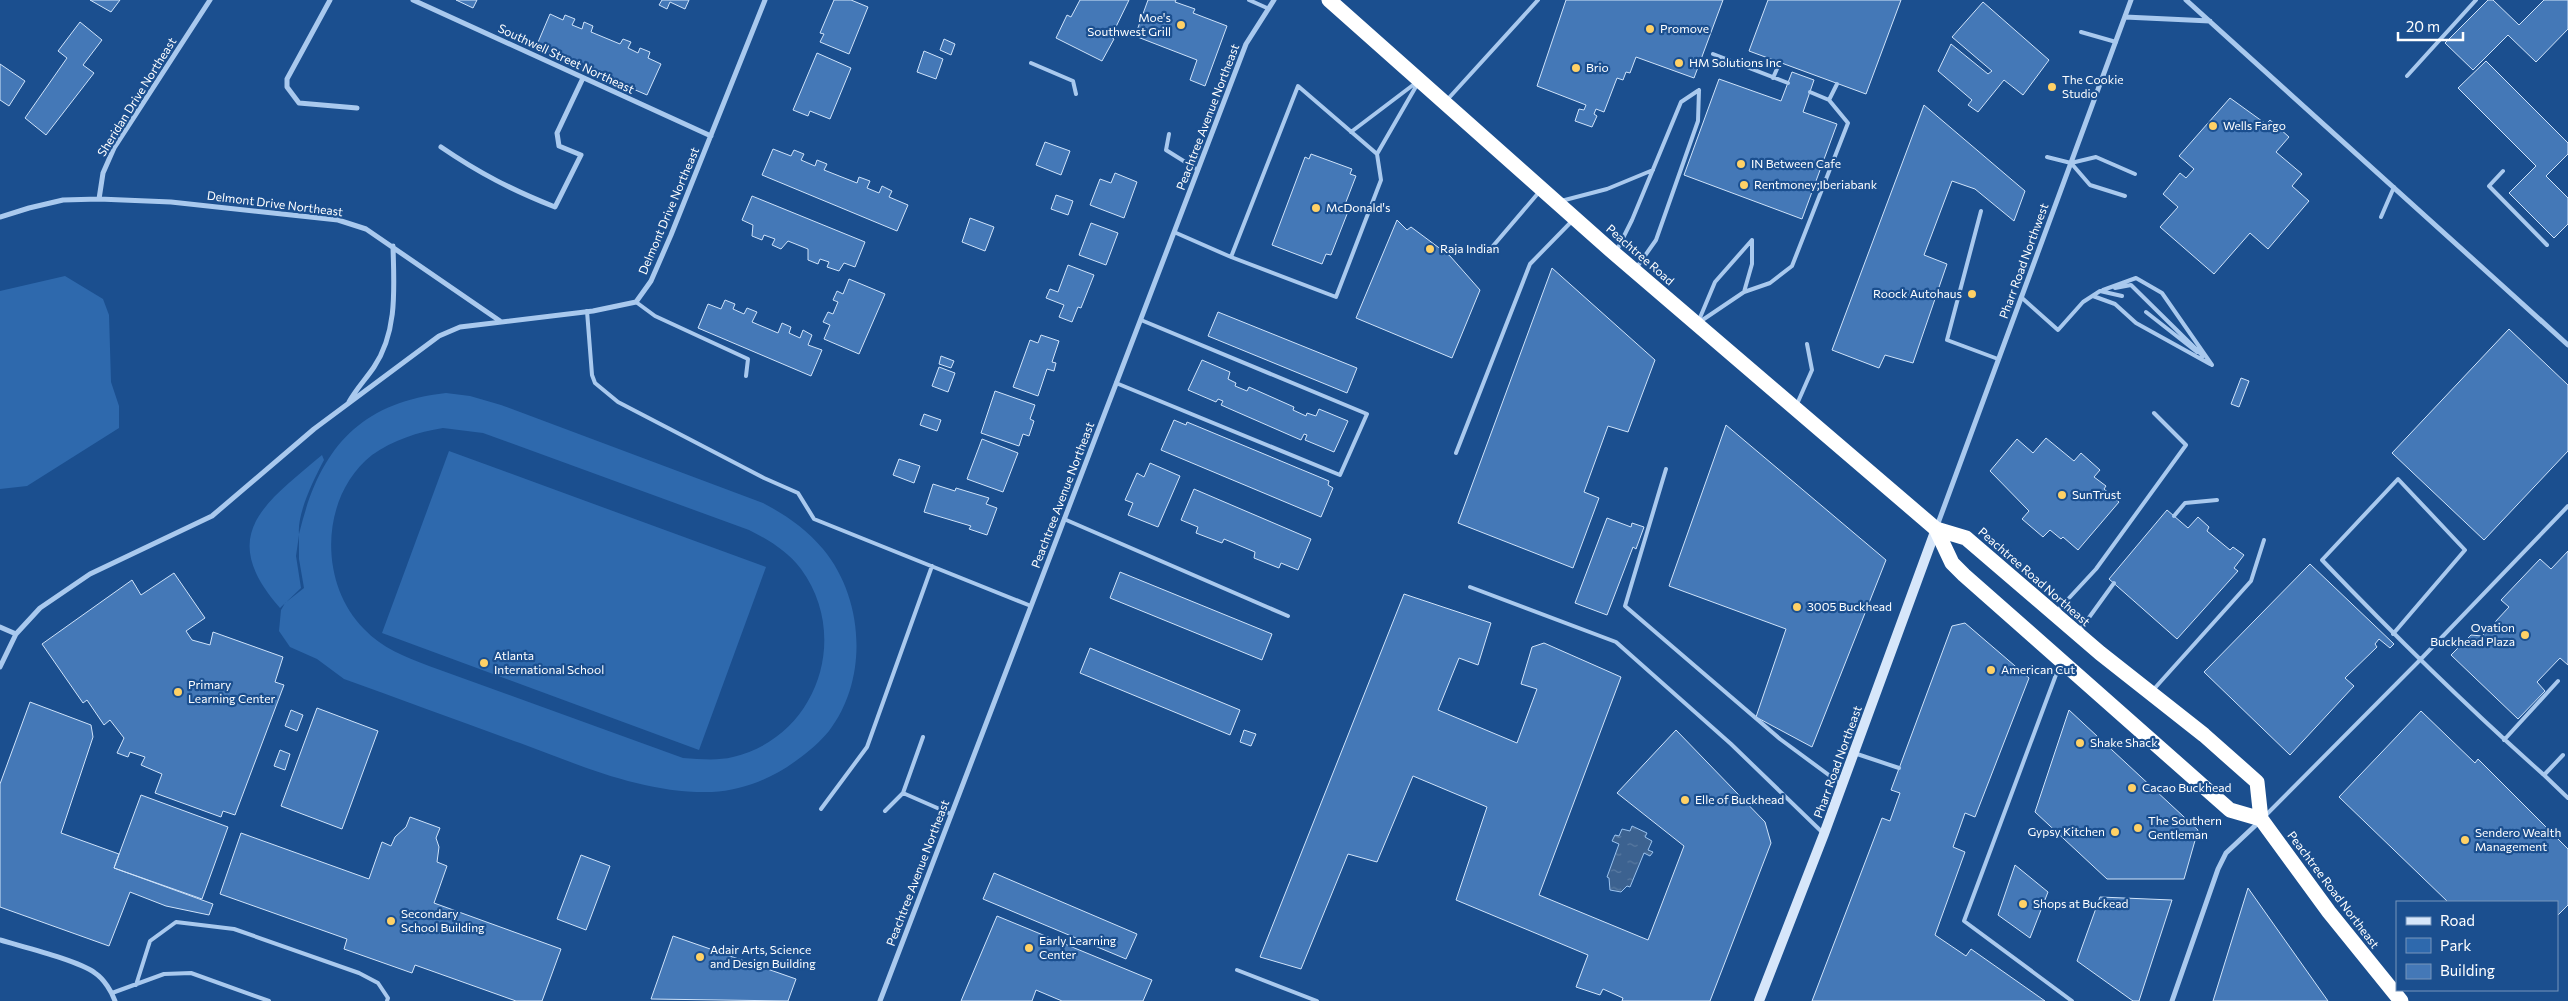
<svg xmlns="http://www.w3.org/2000/svg" width="2568" height="1001" font-family="Commissioner,sans-serif">
<defs>
<pattern id="water-ripples" width="26" height="14" patternUnits="userSpaceOnUse" patternTransform="scale(1.25)"><rect width="26" height="14" fill="#3c6290"/><path d="M2 4q2-2 4 0t4 0M15 11q2-2 4 0t4 0" fill="none" stroke="#597aa1"/></pattern>
</defs>
<rect width="100%" height="100%" fill="#1b4f8f"/>
<path fill="#2e69ad" fill-rule="evenodd" d="M65 276 103 299 109 315 111 382 119 406V428L27 486 0 489V291Z
M446 393 470 396 501 405 763 503C786 515 806 529 823 549 864 598 869 679 829 731 820 742 808 752 797 760 773 778 742 791 712 792 644 794 582 766 520 743 461 722 403 700 344 679L317 659 290 647 279 631 281 610 285 603 304 588 299 559V535L296 556 301 588 280 608C216 535 264 504 322 455L324 460C314 479 297 513 299 534 319 451 357 403 446 393ZM443 428 483 433 749 530C769 540 787 551 801 569 851 637 817 737 733 757 717 761 700 759 683 758L429 666C405 657 382 648 364 629 318 583 320 496 372 455 393 440 418 432 443 428Z
M449 451 766 567 699 750 382 633Z"/>
<path fill="url(#water-ripples)" stroke="#9cc4f0" d="M1632 826 1647 833 1645 837 1652 841 1648 850 1653 852 1650 856 1644 853 1630 887 1627 886 1621 892 1610 890 1609 878 1607 877 1619 844 1612 841 1615 835 1619 836 1622 829 1630 831Z"/>
<path fill="#4478b7" stroke="#cfe3fa" d="M90 0H120L111 12Z
M456 0H477L473 8Z
M662 0H689L685 9 670 2 667 9 659 5Z
M834 0H851L868 7 849 54 820 42 824 34 820 33Z
M1080 0H1129L1111 37 1114 39 1102 61 1056 38 1067 15 1071 17Z
M1148 0H1176L1175 2 1195 9 1193 13 1227 26 1205 86 1190 80 1197 60 1135 36Z
M1566 0H1723L1694 78 1636 57 1630 73 1626 72 1623 80 1617 78 1604 112 1596 109 1594 114 1597 116 1592 127 1575 121 1579 109 1584 110 1586 105 1537 86Z
M1768 0H1901L1866 94 1749 51Z
M2488 0H2493L2519 25 2544 0H2568V29L2536 62 2508 35 2473 70 2445 43Z
M1983 2 2049 60 2023 95 2004 80 1978 112 1968 105 1972 100 1938 71 1951 44 1988 74 1992 71 1952 37Z
M550 14 563 20 565 15 575 19 572 25 582 29 584 22 593 26 591 32 620 44 623 39 631 42 628 48 638 53 640 48 650 52 648 58 661 64 647 95 536 47Z
M80 22 102 40 83 65 94 73 46 135 25 118 67 58 58 51Z
M944 39 955 44 951 55 940 50Z
M924 51 943 59 936 79 917 72Z
M817 53 851 68 830 119 810 111 808 116 793 110Z
M2486 61 2568 143V154L2546 176 2568 198V224L2554 238 2509 193 2536 166 2458 88Z
M0 64 25 81 9 106 0 100Z
M1792 72 1814 80 1803 112 1837 124 1802 219 1684 175 1719 79 1781 101Z
M2230 98 2266 124 2270 120 2289 137 2276 152 2302 174 2292 186 2309 201 2268 249 2250 233 2214 274 2160 227 2178 207 2163 194 2180 173 2186 178 2194 169 2179 156Z
M1924 105 2025 191 2014 221 1975 189 1952 181 1924 255 1947 264 1913 363 1885 355 1879 368 1832 350Z
M1045 142 1070 151 1061 175 1036 165Z
M773 149 791 156 794 150 804 154 801 160 815 166 817 160 827 164 824 170 857 183 859 177 870 181 867 188 879 193 882 186 892 191 889 197 908 205 897 231 762 175Z
M1311 154 1352 169 1350 174 1356 176 1344 207 1349 209 1331 255 1326 254 1322 264 1272 245 1305 157 1309 159Z
M1115 173 1137 182 1124 218 1090 205 1100 179 1111 183Z
M1056 195 1073 201 1068 215 1051 209Z
M752 196 865 242 855 267 844 263 839 271 827 267 829 262 820 259 818 264 808 260V249L788 241 781 249 772 245 775 239 764 235 762 240 752 236 753 225 742 220Z
M970 218 994 227 985 251 962 242Z
M1397 220 1407 230 1411 227 1450 256 1480 290 1452 358 1356 318Z
M1091 223 1118 233 1106 265 1079 255Z
M1068 265 1094 275 1081 308 1078 307 1072 322 1059 317 1064 305 1046 298 1050 289 1058 292Z
M1552 268 1655 360 1628 432 1608 426 1584 492 1599 498 1573 568 1458 523Z
M849 279 885 294 859 354 824 339 830 325 823 322 828 312 833 314 838 302 833 300 837 291 843 294Z
M725 300 735 304 733 309 744 314 747 308 757 312 752 322 778 333 782 323 791 327 789 333 800 338 803 330 812 335 808 345 822 350 811 376 698 328 708 304 721 309Z
M1218 312 1357 368 1347 393 1208 336Z
M2509 329 2568 385V451L2484 540 2392 453Z
M1041 335 1059 341 1052 362 1056 363 1054 371 1047 369 1038 396 1013 387 1030 340 1038 343Z
M941 356 954 361 951 368 939 364Z
M1202 360 1230 372 1228 379 1236 383 1235 386 1247 391 1249 387 1294 407 1293 410 1306 416 1307 413 1316 416 1319 409 1348 421 1334 452 1305 440 1307 435 1304 434 1301 440 1221 405 1223 401 1218 399 1216 402 1188 390Z
M939 367 955 373 948 392 932 386Z
M2241 378 2249 381 2239 407 2231 404Z
M995 391 1035 405 1030 419 1034 421 1029 436 1023 434 1019 446 981 433Z
M924 414 941 420 937 431 920 425Z
M1174 420 1186 425 1187 422 1329 481 1328 485 1333 488 1321 517 1161 450Z
M1726 425 1886 560 1812 747 1756 717 1786 629 1669 586Z
M2046 438 2074 461 2081 453 2100 470 2094 477 2106 486 2104 489 2119 502 2078 550 2063 537 2061 539 2050 530 2043 537 2022 519 2029 511 1990 471 2017 439 2033 453Z
M982 439 1018 453 1003 492 967 479Z
M899 459 920 466 914 483 893 475Z
M1150 463 1180 476 1158 527 1128 515 1133 503 1125 500 1137 473 1144 477Z
M933 484 955 491 956 488 989 498 986 504 997 508 987 535 969 529 971 526 924 512Z
M1194 489 1311 539 1298 570 1281 563 1279 568 1254 558 1255 552 1224 539 1222 543 1196 533 1198 527 1181 520Z
M2167 510 2188 528 2198 517 2209 527 2207 531 2230 550 2233 547 2244 555 2234 568 2238 571 2177 639 2109 579Z
M1607 518 1631 527 1632 523 1644 527 1636 549 1633 547 1607 615 1575 603Z
M2568 551V665L2560 658 2537 682 2545 691 2518 719 2451 655 2471 635 2482 636 2509 607 2501 600 2540 559 2551 569Z
M2310 564 2394 644 2390 648 2379 639 2375 644 2377 647 2345 678 2354 686 2290 755 2204 672Z
M1120 572 1272 634 1262 660 1110 598Z
M174 573 205 618 186 631 192 640 210 645 213 632 283 657 275 682 284 685 235 815 223 811 221 817 155 793 162 774 141 765 145 757 130 752 128 757 117 753 124 738 110 720 104 725 87 700 83 703 42 644 132 580 141 595Z
M1404 594 1491 623 1478 665 1459 658 1438 710 1517 743 1537 689 1521 684 1532 647 1544 643 1621 677 1539 895 1648 940 1684 846 1617 793 1676 730 1765 822 1771 843 1710 1001H1622L1623 998 1603 989 1600 995 1576 987 1588 955 1456 900 1487 807 1413 776 1377 862 1348 854 1301 969 1260 957Z
M1965 623 2029 678 1975 817 1965 813 1953 847 1965 852 1935 935 1966 956 1971 949 2045 1001H1812L1882 818 1890 821 1900 793 1891 790 1952 626Z
M1090 648 1240 710 1230 735 1080 673Z
M30 702 91 725 93 737 61 833 119 854 114 868 213 904 209 915 166 906 130 892 109 946 0 907V784Z
M317 708 378 731 342 829 281 806Z
M291 710 303 715 297 731 285 726Z
M2069 710 2198 830 2184 879H2107L2035 812Z
M2421 711 2475 763 2478 759 2568 849V905L2557 916V902H2448L2339 797Z
M1244 730 1256 734 1251 746 1240 742Z
M280 750 290 754 285 770 274 766Z
M141 795 228 827 202 899 114 868Z
M410 817 440 828 436 838 439 847 437 862 447 866 434 903 561 949 542 1001H516L415 965 412 973 344 949 347 939 220 894 241 833 369 879 382 842 391 846 395 837 406 827Z
M581 855 610 866 586 930 557 919Z
M2015 865 2048 892 2030 938 1998 915Z
M994 873 1137 934 1126 959 983 899Z
M2248 888 2328 1001H2213Z
M2100 897 2172 900 2139 1001H2133L2077 961Z
M997 916 1152 980 1143 1001H1062L1036 990 1032 1001H961Z
M673 936 796 979 788 1001 651 999Z"/>
<g fill="none" stroke-linecap="round" stroke-linejoin="round">
<path stroke="#a9c9ee" stroke-width="4" d="M1249 0 1267 8
M2081 32 2116 42
M1713 54 1788 83
M1031 63 1073 81 1076 94
M2407 76 2476 0
M1773 78 1780 62
M1447 100 1538 0
M1829 100 1837 84
M1351 132 1417 82
M1169 134 1166 150 1198 170
M2047 157 2071 163 2096 157 2135 174
M2071 163 2090 185 2125 196
M2503 171 2489 186 2547 245
M1561 201 1607 189 1653 170
M1981 211 1947 340 1998 359
M2381 217 2394 187
M1174 232 1231 257 1336 297 1381 180 1377 154 1418 83
M1493 246 1540 191
M1617 250 1632 220 1681 102 1699 90
M1231 257 1298 86 1377 154
M1637 267 1656 240 1698 121 1699 90
M2115 288 2131 285 2203 356
M2103 290 2136 278 2162 293 2212 365
M1744 292 1752 264V240
M2093 296 2115 304 2136 323 2210 364
M2021 297 2058 330 2083 302 2100 291 2122 296
M636 302 655 316 748 359 746 376
M587 311 592 375 595 383 618 402 764 478 798 493 814 519 1031 606
M2146 312 2197 352
M1699 320 1715 282 1752 240
M1701 321 1744 292 1770 283 1792 266 1848 123 1829 100 1810 92
M1116 383 1340 475 1367 414 1141 320
M1797 404 1812 370 1807 344
M1456 453 1530 264 1573 220
M1666 469 1625 606 1780 739 1841 784
M2174 516 2185 503 2217 500
M1064 519 1288 616
M1470 587 1616 642 1731 744 1823 833
M2057 611 2096 569 2186 445 2154 413
M2080 630 2114 583
M2393 634 2465 550 2398 479 2322 560C2393 634 2466 706 2544 775L2563 755
M2060 664 1964 921 2072 1001
M2154 689 2251 581 2264 540
M2504 740 2558 681
M1854 753 1899 768
M2544 775 2568 798
M903 793 951 814
M821 809 867 747 932 566
M885 811 903 793 923 737
M2266 815 2419 661 2568 506
M1237 970 1317 1001
M136 985 150 941 176 922 234 929 359 973 378 983 388 998 387 1001
M112 993 164 974 191 973 269 1001"/>
<path stroke="#a9c9ee" stroke-width="5" d="M330 0 287 79V87L299 103 357 108
M413 0 711 136
M2186 0 2568 345
M2125 17 2210 21
M441 147C479 173 512 190 555 207L581 155 559 146 557 133 583 78
M99 199 103 173 114 148 210 0
M0 217 29 208 63 200 99 199 171 202 338 220 366 229 500 321
M349 402C356 389 366 379 374 367 398 331 394 287 393 246
M1937 526 2131 0
M0 627 16 634
M0 667 16 634 40 608 90 574 212 516 314 429 439 336 460 327 593 311 636 302 651 281 671 235 765 0
M0 940C23 947 77 960 95 973 104 979 112 992 115 1001
M880 1001 1246 44 1274 0
M2172 1001 2218 869 2226 853 2259 822"/>
<path stroke="#d6e6fa" stroke-width="10" d="M1759 1001 1824 834 1936 529"/>
<path stroke="#fff" stroke-width="15" d="M1329 0 1615 254 1936 529 1952 563 1964 575 2230 810 2261 819
M1936 529 1966 538 2100 653 2204 735 2257 782 2261 819 2329 912 2401 1001"/>
</g>
<g fill="#ffd166" stroke="#1b4f8f" stroke-width="2">
<circle cx="1181" cy="25" r="5"/>
<circle cx="1650" cy="29" r="5"/>
<circle cx="1679" cy="63" r="5"/>
<circle cx="1576" cy="68" r="5"/>
<circle cx="2052" cy="87" r="5"/>
<circle cx="2213" cy="126" r="5"/>
<circle cx="1741" cy="164" r="5"/>
<circle cx="1744" cy="185" r="5"/>
<circle cx="1316" cy="208" r="5"/>
<circle cx="1430" cy="249" r="5"/>
<circle cx="1972" cy="294" r="5"/>
<circle cx="2062" cy="495" r="5"/>
<circle cx="1797" cy="607" r="5"/>
<circle cx="2525" cy="635" r="5"/>
<circle cx="484" cy="663" r="5"/>
<circle cx="1991" cy="670" r="5"/>
<circle cx="178" cy="692" r="5"/>
<circle cx="2080" cy="743" r="5"/>
<circle cx="2132" cy="788" r="5"/>
<circle cx="1685" cy="800" r="5"/>
<circle cx="2138" cy="828" r="5"/>
<circle cx="2115" cy="832" r="5"/>
<circle cx="2465" cy="840" r="5"/>
<circle cx="2023" cy="904" r="5"/>
<circle cx="391" cy="921" r="5"/>
<circle cx="1029" cy="948" r="5"/>
<circle cx="700" cy="957" r="5"/>
</g>
<g text-anchor="middle" stroke-width="4.5" stroke-linejoin="round" paint-order="stroke">
<g font-size="12" fill="#fff" stroke="#1b4f8f" text-anchor="start">
<text x="1171" y="22" text-anchor="end">Moe's<tspan x="1171" dy="14">Southwest Grill</tspan></text>
<text x="1660" y="33">Promove</text>
<text x="1689" y="67">HM Solutions Inc</text>
<text x="1586" y="72">Brio</text>
<text x="2062" y="84">The Cookie<tspan x="2062" dy="14">Studio</tspan></text>
<text x="2223" y="130">Wells Fargo</text>
<text x="1751" y="168">IN Between Cafe</text>
<text x="1754" y="189">Rentmoney;Iberiabank</text>
<text x="1326" y="212">McDonald's</text>
<text x="1440" y="253">Raja Indian</text>
<text x="1962" y="298" text-anchor="end">Roock Autohaus</text>
<text x="2072" y="499">SunTrust</text>
<text x="1807" y="611">3005 Buckhead</text>
<text x="2515" y="632" text-anchor="end">Ovation<tspan x="2515" dy="14">Buckhead Plaza</tspan></text>
<text x="494" y="660">Atlanta<tspan x="494" dy="14">International School</tspan></text>
<text x="2001" y="674">American Cut</text>
<text x="188" y="689">Primary<tspan x="188" dy="14">Learning Center</tspan></text>
<text x="2090" y="747">Shake Shack</text>
<text x="2142" y="792">Cacao Buckhead</text>
<text x="1695" y="804">Elle of Buckhead</text>
<text x="2148" y="825">The Southern<tspan x="2148" dy="14">Gentleman</tspan></text>
<text x="2105" y="836" text-anchor="end">Gypsy Kitchen</text>
<text x="2475" y="837">Sendero Wealth<tspan x="2475" dy="14">Management</tspan></text>
<text x="2033" y="908">Shops at Buckead</text>
<text x="401" y="918">Secondary<tspan x="401" dy="14">School Building</tspan></text>
<text x="1039" y="945">Early Learning<tspan x="1039" dy="14">Center</tspan></text>
<text x="710" y="954">Adair Arts, Science<tspan x="710" dy="14">and Design Building</tspan></text>
</g>
<g font-size="12" fill="#fff" stroke="#1b4f8f">
<text transform="translate(566 59) rotate(25)" y="4">Southwell Street Northeast</text>
<text transform="translate(137 97) rotate(-58)" y="4">Sheridan Drive Northeast</text>
<text transform="translate(1208 117) rotate(-69)" y="4">Peachtree Avenue Northeast</text>
<text transform="translate(275 204) rotate(7)" y="4">Delmont Drive Northeast</text>
<text transform="translate(669 211) rotate(-67)" y="4">Delmont Drive Northeast</text>
<text transform="translate(1640 255) rotate(41)" y="4">Peachtree Road</text>
<text transform="translate(2024 261) rotate(-70)" y="4">Pharr Road Northwest</text>
<text transform="translate(1063 495) rotate(-69)" y="4">Peachtree Avenue Northeast</text>
<text transform="translate(2034 577) rotate(41)" y="4">Peachtree Road Northeast</text>
<text transform="translate(1838 762) rotate(-70)" y="4">Pharr Road Northeast</text>
<text transform="translate(918 873) rotate(-69)" y="4">Peachtree Avenue Northeast</text>
<text transform="translate(2333 890) rotate(53)" y="4">Peachtree Road Northeast</text>
</g>
</g>
<rect x="2396" y="901" width="162" height="90" fill="#1b4f8f" stroke="#7695bc"/>
<rect x="2406" y="917" width="25" height="8" fill="#d6e6fa" stroke="#7695bc"/>
<text x="2440" y="926" font-size="15" fill="#ffffff">Road</text>
<rect x="2406" y="938" width="25" height="15" fill="#2e69ad" stroke="#7695bc"/>
<text x="2440" y="951" font-size="15" fill="#ffffff">Park</text>
<rect x="2406" y="964" width="25" height="15" fill="#4478b7" stroke="#7695bc"/>
<text x="2440" y="976" font-size="15" fill="#ffffff">Building</text>
<path d="M2398 32v8h65v-8" fill="none" stroke="#ffffff" stroke-width="2.5"/>
<text x="2406" y="32" font-size="15" fill="#ffffff" stroke="#1b4f8f" stroke-width="4" paint-order="stroke">20 m</text>
</svg>
